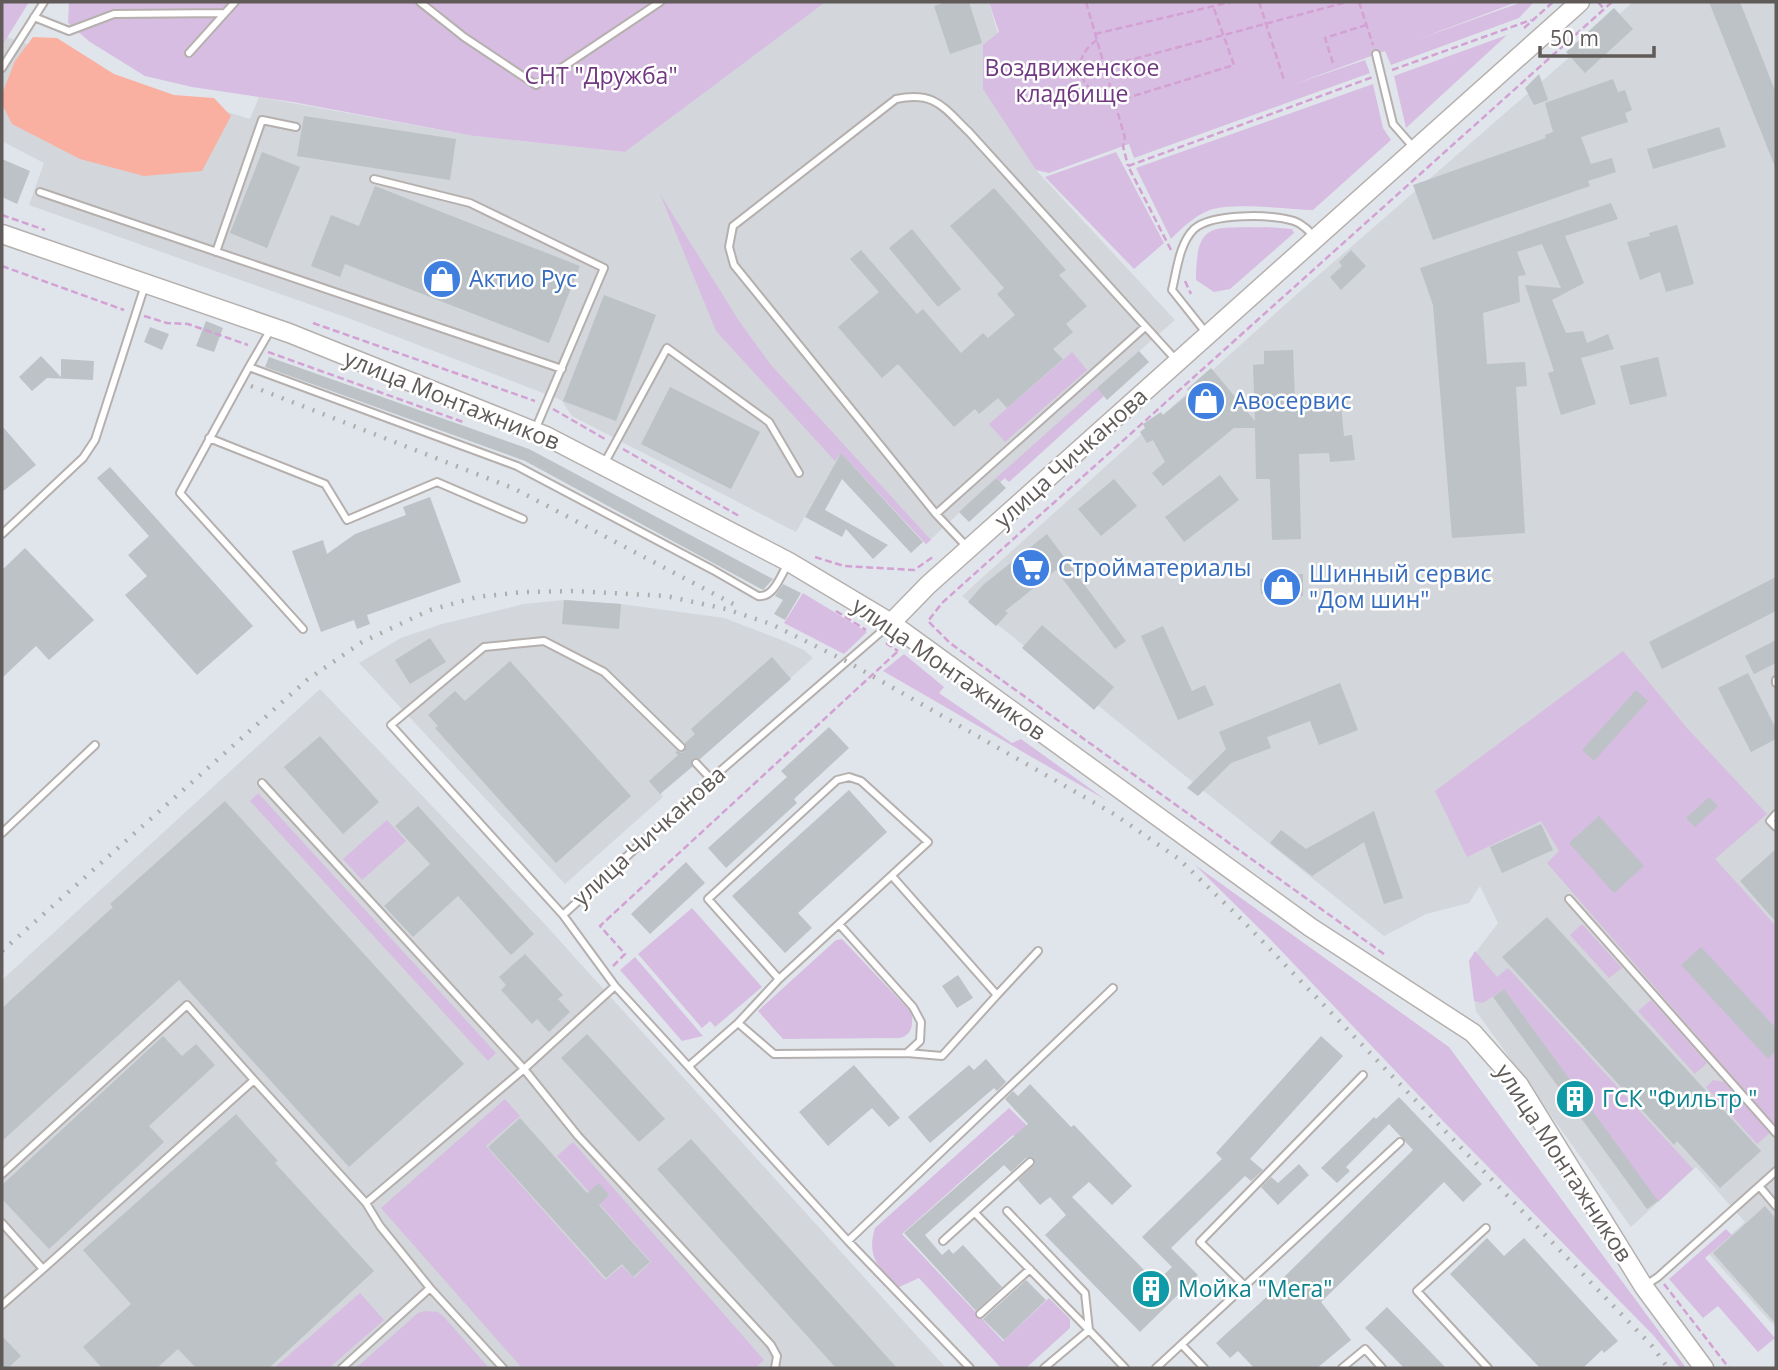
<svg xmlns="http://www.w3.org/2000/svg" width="1778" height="1370" font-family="'Open Sans',sans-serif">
<rect width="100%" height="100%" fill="#e0e5eb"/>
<path fill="#d3d6da" d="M824 2H989L1036 170 1175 320 1097 388 1009 482 1005 478 1000 482 996 478 926 544 841 453 796 532 572 416 561 400 348 318 29 205 44 163 2 141V46L7 37 182 98 250 119 259 97 474 136 625 152Z
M1633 2H1776V1328L1709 1254 1745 1222 1696 1167 1631 1227 1476 1011 1469 961 1498 923 1480 886 1469 903 1426 914 1384 936 962 596 1298 293Z
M564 600 621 604 724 618 779 639 804 650 813 658 661 793 663 797 565 884 359 663 401 638 442 624 524 604Z
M320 689 541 920 946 1368H2V980Z"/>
<path fill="#d8bde2" d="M2 2H29L2 46Z
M69 2H824V3L625 152 474 136 293 102 192 87 145 76 90 42 68 23Z
M989 2H1517L1419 39 1522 2H1534L1519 18 1391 65 1385 51 1292 85 1365 60 1370 73 1134 158 1129 144 1049 173 1036 170 983 89V45L999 32Z
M1507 35 1406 128 1394 76Z
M1373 84 1383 128 1391 140 1313 210C1287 209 1233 202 1210 210 1194 216 1182 228 1171 239L1136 168Z
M1116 152 1164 243 1134 269 1045 177Z
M660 194 739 321 771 365 931 540 926 544 841 453 835 461 716 331Z
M1266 227 1292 229 1294 233 1230 289 1214 292 1196 280C1196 218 1214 229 1266 227Z
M1072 352 1087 370 1005 442 989 424Z
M1097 388 1104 396 1009 482 1005 478 1000 482 996 478Z
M803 593 867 632 844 654 784 623Z
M1623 651 1687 728 1767 814 1715 859 1776 926V1127L1547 863 1559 851 1541 821 1467 857 1435 791Z
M904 654 944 687 939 693 1012 743 1021 739 1106 800 883 671Z
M258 793 496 1053 488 1061 250 801Z
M387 820 406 841 362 880 343 859Z
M1195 865 1449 1047 1686 1368H1680L1654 1336 1443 1121 1271 940Z
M692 908 762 987 715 1027 710 1021 702 1028 638 954Z
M1582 924 1622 968 1609 978 1570 935Z
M842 939 911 1012C914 1024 912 1036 899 1038L783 1039 758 1011 836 940Z
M1475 951 1497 977 1508 968 1693 1169 1658 1202 1504 989 1483 1003 1474 1001 1469 961Z
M635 957 703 1036 682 1041 620 970Z
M1651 1000 1707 1063 1695 1074 1638 1011Z
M1713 1080 1724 1082 1770 1133 1757 1144 1706 1087Z
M505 1099 520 1116 486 1146 605 1280 622 1266 634 1278 651 1262 557 1156 573 1142 764 1360 755 1368H522L381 1208Z
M1009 1108 1053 1151 1040 1163 1013 1135 902 1234 1003 1341 1049 1298 1070 1319V1328L1026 1368H1001L919 1278 897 1288C879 1266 866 1258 875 1228Z
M1726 1229 1732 1235 1705 1258 1775 1338 1758 1352 1718 1306 1703 1318 1669 1279Z
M360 1293 384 1320 329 1368H274Z
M425 1311 438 1312 444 1317 489 1368H356L418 1313Z"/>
<path fill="#fab0a1" d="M33 37 57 38 114 74 174 95 214 98 231 116 202 171 144 176 80 159 12 124 2 104V94L15 61Z"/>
<path fill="#bcc2c6" d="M947 2H969L982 43 950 54 934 6Z
M1709 2H1740L1776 93V169Z
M1614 8 1633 29 1585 73 1566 52Z
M1539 74 1548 100 1534 105 1525 88Z
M1613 79 1618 92 1625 90 1632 110 1625 113 1628 122 1581 137 1591 164 1612 158 1616 172 1588 181 1590 186 1433 240 1413 185 1546 138 1545 135 1553 132 1545 103Z
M304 116 456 139 450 180 297 156Z
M1719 127 1726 147 1653 169 1647 149Z
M262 152 300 167 267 248 230 233Z
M2 159 30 171 17 204 2 197Z
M375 186 580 266 549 343 345 264 340 277 311 266 331 215 359 226Z
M994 188 1066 270 1059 275 1087 306 1066 324 1073 332 1053 349 1063 359 1007 408 998 398 979 414 975 409 954 427 898 364 882 378 838 327 879 292 850 259 861 250 917 314 923 309 961 353 983 333 988 338 1015 315 997 294 1004 288 950 226Z
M1611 203 1618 219 1565 236 1584 283 1552 300 1566 333 1583 331 1587 343 1608 334 1614 349 1581 358 1596 404 1561 415 1548 373 1554 371 1525 285 1561 288 1542 244 1517 252 1526 275 1518 276 1520 302 1483 313 1487 364 1525 362 1527 386 1516 387 1525 533 1452 538 1433 305 1420 268Z
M1677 225 1694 284 1666 292 1660 272 1640 280 1627 242 1650 236 1649 233Z
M912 229 961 289 938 307 889 248Z
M1351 250 1366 266 1341 290 1330 277 1342 266 1339 262Z
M604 295 656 315 616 421 563 401Z
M206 321 223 328 214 352 196 346Z
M150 327 169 334 162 350 144 342Z
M1293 350 1295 399 1340 395 1344 436 1352 435 1355 460 1330 462 1329 453 1299 454 1301 539 1272 540 1270 479H1256L1255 428H1234L1163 486 1152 473 1165 462 1153 440 1147 443 1140 432 1145 428 1143 424 1161 412 1163 415 1190 393 1187 389 1211 368 1255 421 1253 365 1264 364V351Z
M1139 351 1149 362 1107 400 1097 388Z
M41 356 61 377V359L94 361 93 380 47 378 32 391 19 377Z
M269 357 529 449 773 579 763 590 525 461 265 367Z
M1658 357 1667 396 1630 405 1620 366Z
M670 387 760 432 731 489 641 444Z
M2 426 36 465 2 492Z
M841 453 923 542 911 553 842 479 825 510 888 545 873 559 846 529 842 537 805 517Z
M110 467 253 626 197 675 125 595 147 576 128 555 149 536 97 478Z
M1220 475 1239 500 1184 542 1165 517Z
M996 478 1006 488 969 522 959 512Z
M1114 479 1137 506 1101 536 1078 509Z
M430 497 461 582 367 615 370 624 357 629 354 620 321 632 292 551 323 540 327 554 355 534 406 515 403 507Z
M1047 534 1126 641 1115 649 1056 570 1005 611 1008 613 996 626 968 602 983 585Z
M25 548 94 620 49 660 36 646 2 678V570Z
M1303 574V596L1261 594 1260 579H1277V575Z
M1776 577V611L1662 669 1649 642Z
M783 584 801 593 785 620 774 614 783 600 775 596Z
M564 600 621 604 619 629 562 624Z
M1042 625 1114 687 1094 710 1022 648Z
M1163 626 1192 691 1205 685 1214 705 1178 720 1141 636Z
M430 638 446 662 410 684 395 660Z
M1776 640V663L1754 674 1745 656Z
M772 657 791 679 700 759 693 758 692 767 660 794 649 781 678 755 675 752 677 751 682 753 685 750V743L695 734 691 729Z
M510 661 631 796 556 863 435 728 438 726 428 715 455 691 465 701Z
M1748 673 1776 729V739L1751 752 1718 688Z
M1340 683 1358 730 1319 745 1310 721 1267 737 1271 748 1231 763 1198 796 1187 788 1226 749 1219 732Z
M1636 690 1648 701 1594 761 1582 750Z
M829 727 849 748 794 799 797 803 726 868 708 848 787 777 781 771Z
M320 736 379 802 343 834 284 767Z
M849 790 887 832 798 913 812 928 785 953 732 896Z
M1709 797 1718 806 1695 827 1686 818Z
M225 801 464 1064 349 1167 179 980 2 1141V1008L113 907 110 904Z
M418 806 534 934 511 955 458 896 413 937 384 906 430 864 395 826Z
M1374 811 1403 898 1384 904 1364 842 1312 876 1270 843 1281 830 1306 849Z
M1599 816 1644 866 1614 893 1569 843Z
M1541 824 1553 850 1502 873 1490 847Z
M1776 849V922L1740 881Z
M686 862 705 883 650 934 631 914Z
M1547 917 1761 1151 1720 1188 1677 1141 1674 1145 1502 957Z
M1701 947 1776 1028V1051L1768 1059 1681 965Z
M525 954 563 995 558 999 570 1012 549 1032 537 1019 532 1024 501 990 506 985 499 977Z
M958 975 973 998 957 1008 942 986Z
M1504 989 1658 1201 1647 1209 1493 997Z
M587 1034 665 1119 639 1142 561 1058Z
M163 1036 182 1056 196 1044 215 1065 149 1126 164 1142 49 1249 2 1199V1185Z
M1321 1036 1343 1056 1250 1159 1263 1170 1251 1181 1245 1176 1171 1248 1198 1275 1140 1332 1045 1235 1066 1215 1050 1197 1040 1205 1018 1180 1035 1164 1032 1157 1026 1158 1011 1172 1004 1165 925 1235 942 1255 949 1249 953 1254 963 1245 1002 1287 976 1311 904 1233 1028 1124 1005 1099 1013 1091 1018 1096 1030 1084 1071 1127 1074 1125 1132 1186 1112 1205 1089 1182 1072 1197 1156 1282 1172 1267 1142 1237 1222 1159 1216 1153Z
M986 1059 1006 1082 997 1091 994 1088 930 1143 908 1117 969 1065 974 1070Z
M854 1065 900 1118 889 1127 872 1108 828 1146 799 1112Z
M1399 1097 1482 1184 1463 1202 1444 1182 1321 1302 1351 1340 1317 1368H1254L1238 1351 1230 1358 1216 1343 1284 1281 1282 1279 1413 1150 1389 1124 1346 1167 1350 1171 1337 1183 1321 1168 1374 1117 1376 1119Z
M236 1114 278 1161 275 1163 374 1271 269 1368H196L178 1349 157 1368H102L83 1347 131 1304 83 1250Z
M520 1118 587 1193 599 1183 609 1195 599 1205 650 1262 633 1277 622 1264 606 1278 488 1147Z
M691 1139 824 1287 897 1368H836L790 1317 657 1169Z
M1299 1164 1309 1175 1278 1205 1261 1187 1271 1177 1278 1183Z
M1765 1206 1776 1219V1324L1713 1253Z
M1487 1238 1504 1256 1524 1238 1618 1341 1604 1353 1602 1350 1583 1368H1540L1450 1274Z
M1026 1280 1046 1300 1004 1340 983 1319Z
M1387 1307 1446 1368H1404L1365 1328Z
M2 1336 21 1356 8 1368H2Z"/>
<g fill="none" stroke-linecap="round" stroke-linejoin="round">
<g stroke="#b5b0ae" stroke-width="10">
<path id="service" d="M420 2 464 37 536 85 660 2
M34 17 69 31 114 14 224 13
M189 53 235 2
M1376 54 1393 124 1414 148
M2 68 44 2
M374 179 470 203 604 268 535 430
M40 192 562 369
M216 252 262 120 296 127
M271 329 249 367 517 466 713 570 758 596C774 598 780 576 788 564
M1207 334 1172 290C1177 270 1179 244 1194 229 1212 213 1271 214 1294 221 1303 224 1309 231 1315 238
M249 367 180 493 303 629
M209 438 325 484 347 520 437 482 523 519
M604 464 667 348 769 422 799 473
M936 514 1145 327
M2 534 83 458 95 440 145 285
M967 547 936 514 734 265 729 247 733 226 896 99C935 91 943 107 969 132L1176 360
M1776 680V683
M681 747 604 672 544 641 484 647 391 725 563 915 615 986 848 1241 970 1368
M696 763 711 779
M262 783 524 1069 578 1136 771 1345 777 1356 775 1368
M1776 814 1770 821 1776 827
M2 833 95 745
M892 876 997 995 942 1056 907 1053
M1569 899 1776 1133
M563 915 711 779 889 625
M997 995 1038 951
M738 1023 774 1054 907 1053 920 1041 921 1022 913 1007 839 924
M689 1066 738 1023 779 979 928 842 861 781 849 777 837 780 708 899 779 979
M254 1080 366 1203
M2 1174 187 1005 254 1080 43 1269
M1760 1187 1776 1206
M975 1213 1089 1330 1085 1293 1007 1211
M2 1223 43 1269 2 1305
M1486 1228 1417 1291 1488 1368
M848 1241 1113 988
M943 1241 1030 1162
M1646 1285 1658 1277 1776 1171
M1245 1286 1200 1242 1363 1075
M430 1288 503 1368
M980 1314 1030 1269
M1182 1345 1204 1368
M342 1368 430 1288 380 1226 366 1203 524 1069 615 986
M1044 1368 1089 1330 1125 1368
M1156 1368 1400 1142
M1342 1368 1365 1349 1382 1368"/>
</g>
<g stroke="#b5b0ad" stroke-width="21">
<path id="secondary" d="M2 234 289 333 546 436 789 562 891 623 1310 927 1473 1033 1519 1085 1644 1287 1704 1368
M891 623 928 585 1580 2"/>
</g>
<path stroke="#d3a1d3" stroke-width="2.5" stroke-dasharray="7 3.5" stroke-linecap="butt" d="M1086 2 1125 138 1123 146 1128 166
M1259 2 1284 80
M1359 2 1373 45
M1598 2 1604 9
M1524 28 1553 2
M1095 34 1231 2
M1097 40C1068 59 1079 94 1112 97
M1333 63 1325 38 1366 25
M1104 67 1347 2
M1392 70 1531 20
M1114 102 1234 65 1213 6
M2 215 45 230
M1171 250 1128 166 1373 77
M2 266 124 310
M1185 281 1191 294
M144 316 167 323 188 324 248 345
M313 323 535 401
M268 352 463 422
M553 409 605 439
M623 449 739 516
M815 557 844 566 914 570 933 557
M836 611 866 630
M886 643 898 651
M1384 954 950 643 928 621 942 603 1612 2
M613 966 625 954 600 926 897 652
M1775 1149 1776 1148
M1664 1284 1729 1368"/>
<use href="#service" stroke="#fff" stroke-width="6"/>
<use href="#secondary" stroke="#fff" stroke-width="18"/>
<path stroke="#aeadad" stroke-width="4.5" stroke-dasharray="2 9" stroke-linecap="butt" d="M251 386 515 489 737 606
M2 951 307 680 362 642 430 610 477 597 523 592 574 591 666 596 726 609 771 624 846 661 1114 814 1179 859 1241 919 1652 1346 1668 1368"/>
</g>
<defs>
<g id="shop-disc" transform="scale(2.0125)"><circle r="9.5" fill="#3f7fe0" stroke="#fff"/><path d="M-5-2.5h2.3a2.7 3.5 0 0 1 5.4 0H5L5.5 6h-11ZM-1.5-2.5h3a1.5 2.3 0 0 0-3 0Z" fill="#fff"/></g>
<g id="supermarket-disc" transform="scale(2.0125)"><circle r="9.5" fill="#3f7fe0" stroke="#fff"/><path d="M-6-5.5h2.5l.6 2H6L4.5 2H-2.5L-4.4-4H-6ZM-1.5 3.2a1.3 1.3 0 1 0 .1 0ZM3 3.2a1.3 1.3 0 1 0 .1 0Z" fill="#fff"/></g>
<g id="building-disc" transform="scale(2.0125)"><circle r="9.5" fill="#0f9aa8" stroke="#fff"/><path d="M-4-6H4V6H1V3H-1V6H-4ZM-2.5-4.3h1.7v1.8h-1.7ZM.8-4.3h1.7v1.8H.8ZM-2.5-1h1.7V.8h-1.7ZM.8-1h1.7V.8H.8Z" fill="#fff"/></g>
</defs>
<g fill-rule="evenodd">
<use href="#shop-disc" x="442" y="279"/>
<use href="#shop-disc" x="1206" y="401"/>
<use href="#supermarket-disc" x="1031" y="568"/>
<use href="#shop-disc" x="1282" y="587"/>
<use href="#building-disc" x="1575" y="1099"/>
<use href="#building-disc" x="1151" y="1289"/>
</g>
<g text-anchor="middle" stroke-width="5" stroke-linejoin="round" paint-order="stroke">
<g font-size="23" fill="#703880" stroke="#fff">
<text x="1072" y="76">Воздвиженское<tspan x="1072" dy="26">кладбище</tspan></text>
<text x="601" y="84">СНТ "Дружба"</text>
</g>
<g font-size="23" fill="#366cbe" stroke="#fff" text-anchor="start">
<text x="469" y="287">Актио Рус</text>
<text x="1233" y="409">Авосервис</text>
<text x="1058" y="576">Стройматериалы</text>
<text x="1309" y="582">Шинный сервис<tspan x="1309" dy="26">"Дом шин"</tspan></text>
</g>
<g font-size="23" fill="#605b59" stroke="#fff">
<text transform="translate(452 400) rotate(22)" y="8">улица Монтажников</text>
<text transform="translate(1071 458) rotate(-42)" y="8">улица Чичканова</text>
<text transform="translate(949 669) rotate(35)" y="8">улица Монтажников</text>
<text transform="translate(649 836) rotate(-42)" y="8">улица Чичканова</text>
<text transform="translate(1564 1163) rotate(57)" y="8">улица Монтажников</text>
</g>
<g font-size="23" fill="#0d838f" stroke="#fff" text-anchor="start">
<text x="1602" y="1107">ГСК "Фильтр "</text>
<text x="1178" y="1297">Мойка "Мега"</text>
</g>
</g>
<rect width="1778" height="1370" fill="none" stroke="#605b59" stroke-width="7"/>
<path d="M1540 46v10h114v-10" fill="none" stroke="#605b59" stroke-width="3.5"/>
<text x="1550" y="46" font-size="21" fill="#605b59" stroke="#ffffff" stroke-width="5" paint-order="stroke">50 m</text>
</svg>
